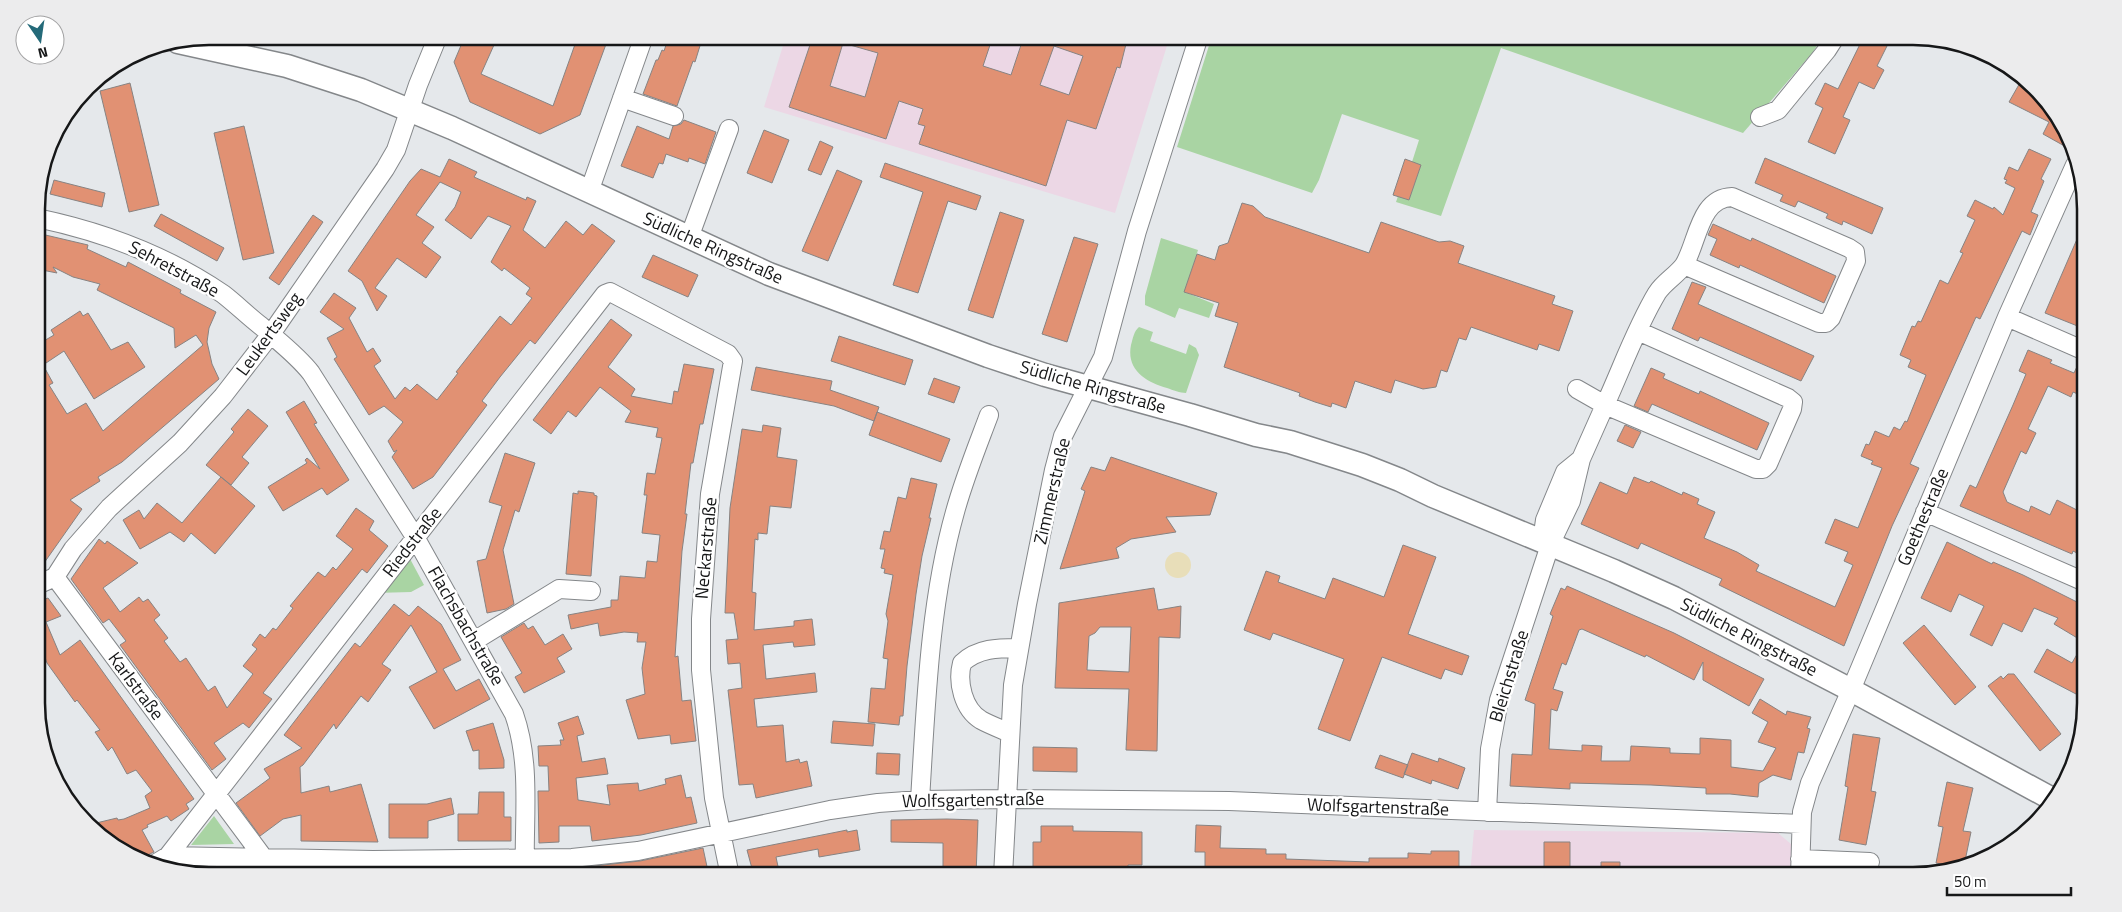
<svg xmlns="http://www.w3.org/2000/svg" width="2122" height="912" font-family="'Titillium Web',sans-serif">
<rect width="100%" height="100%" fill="#e5e8eb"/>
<path fill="#ecd7e5" d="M786 36H1170L1115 213 764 107Z
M1474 830 1778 833 1791 844V875H1470Z"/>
<path fill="#a9d4a3" d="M1212 36H1823L1813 52 1743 133 1501 48 1441 216 1396 202 1398 196 1409 200 1421 165 1412 162 1419 140 1342 114 1319 180 1312 193 1177 147Z
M1161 238 1198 250 1185 292 1214 304 1209 318 1179 308 1175 318 1145 305V296Z
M1139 327 1153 332 1150 341 1186 354 1189 344 1196 348 1199 355 1186 393C1180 393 1173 390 1167 388 1146 382 1126 370 1131 345 1133 338 1134 331 1139 327Z
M408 555 424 585 411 592 375 593Z
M214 816 234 844 191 845Z"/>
<path fill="#e8deb9" d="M1165 565a13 13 0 1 1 26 0a13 13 0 1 1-26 0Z"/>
<path fill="#e19173" stroke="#878382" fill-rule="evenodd" d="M465 36H498L481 74 553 106 578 36H609L580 115 540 134 470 102 454 62Z
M669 36H703L695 62 693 61 677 106 643 94 656 60H658L662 50 664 51Z
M813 36H993L983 66 1011 75 1024 36H1103L1126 44 1120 68 1117 67 1096 129 1067 120 1046 186 919 144 925 126 918 124 923 109 899 101 886 139 789 107ZM843 43 878 53 865 97 830 86ZM1054 46 1083 56 1069 95 1040 85Z
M1864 36H1892L1877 66 1884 70 1874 89 1859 82 1843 117 1850 120 1835 154 1808 142 1823 108 1815 104 1825 83 1838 89Z
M2021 81 2050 104 2068 148 2043 134 2049 122 2009 102Z
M130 83 159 205 129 212 100 91Z
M684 120 716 132 705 164 689 158 688 162 666 154 663 164 659 163 653 178 621 166 637 126 669 139 673 126 681 124Z
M244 126 274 253 243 260 214 133Z
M764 130 789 140 772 183 747 173Z
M820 141 833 147 821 175 808 170Z
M2029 149 2051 159 2041 179 2044 181 2031 212 2038 215 2030 235 2022 231 1980 319 1976 317 1962 348 1910 464 1919 468 1892 526 1844 646 1719 585 1722 579 1641 543 1638 549 1581 524 1600 482 1627 494 1634 477 1649 483 1651 481 1682 495 1683 492 1699 499 1697 504 1715 512 1704 538 1737 552 1759 565 1756 571 1835 607 1853 565 1844 561 1848 552 1825 543 1835 519 1858 528 1882 468 1871 464 1873 461 1861 456 1866 444 1869 445 1875 431 1889 437 1894 427 1900 430 1905 421 1907 422 1926 375 1908 367 1911 360 1900 355 1912 326 1915 327 1918 321 1921 322 1940 280 1948 284 1963 253 1960 252 1975 220 1967 216 1975 200 1993 209 1994 207 2003 215 2015 188 2005 183 2007 180 2004 179 2009 167 2018 171Z
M1765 158 1883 208 1872 234 1843 221 1842 225 1826 218 1828 214 1798 201 1795 207 1780 201 1783 195 1755 183Z
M449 159 477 172 474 177 526 200 527 197 536 201 523 230 545 248 566 221 583 235 592 224 615 241 535 344 530 340 500 377 482 401 487 405 433 477 413 489 392 457 397 450 394 452 388 441 403 422 384 406 369 415 334 359 337 357 327 338 344 329 320 312 334 293 356 308 349 318 367 352 373 348 381 361 374 366 395 399 405 387 410 391 417 384 437 400 458 373 456 372 500 316 511 325 532 298 526 294 530 288 504 268 502 271 491 262 511 226 488 216 471 239 445 220 455 207 461 192 440 182 416 215 434 227 422 243 441 257 426 278 397 258 375 288 387 296 377 311 362 281 348 271 410 181 421 169 440 177Z
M1405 159 1421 165 1409 200 1393 195Z
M885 163 981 196 976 210 948 201 918 293 893 285 923 192 880 177Z
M837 170 862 181 828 261 802 251Z
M54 180 105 193 102 207 50 194Z
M1242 203 1253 206 1265 217 1369 253 1381 222 1439 242 1450 241 1464 246 1458 263 1555 296 1552 304 1573 311 1559 351 1539 344 1537 350 1471 327 1466 340 1459 338 1447 372 1441 370 1436 387 1423 389 1395 380 1391 393 1355 381 1346 408 1332 403 1331 407 1315 402 1299 396 1300 393 1224 367 1238 323 1215 316 1219 303 1184 292 1197 254 1215 260 1219 246 1228 243Z
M1000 212 1024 220 993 318 968 310Z
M161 214 224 248 217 261 154 226Z
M313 215 323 222 279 285 269 278Z
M2084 223 2085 326V329L2045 313Z
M1713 224 1751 241 1752 238 1836 276 1824 303 1740 265 1739 268 1710 255 1717 239 1708 235Z
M37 233 88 245 87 249 126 267 128 262 181 290 180 293 216 312 209 328 207 342 212 364 219 379 122 462 98 477 100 481 70 500 82 509 37 573V345L54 335 51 330 80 311 83 316 88 313 111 350 128 342 145 367 94 399 64 351 43 365 53 383 49 385 67 414 86 403 103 431 203 345 196 335 175 348 174 328 97 290 100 284 73 277 53 267 57 273 37 269Z
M1074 237 1098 244 1067 342 1042 334Z
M653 255 698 275 688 297 642 277Z
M1692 282 1706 287 1698 304 1814 356 1801 381 1700 337 1698 341 1672 329Z
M611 319 632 335 608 367 635 389 631 396 672 404 674 391 678 392 684 364 714 369 703 424H700L693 463H691L685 514H687L682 551 675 657 678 656 682 701 691 700 696 741 671 744 670 735 638 739 626 700 645 694 642 668 646 642H637L638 633 624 632 600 636 598 623 571 629 568 615 611 607V600H618L620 576 645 578 647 561 657 562 660 535 642 533 647 495H644L647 473 655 474 662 438 656 437 658 428 625 422 631 411 600 387 576 417 568 411 551 434 533 420Z
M839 336 913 360 905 385 831 361Z
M2028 350 2052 360 2050 363 2074 373 2080 360 2085 361V397L2073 392 2071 397 2048 386 2028 429 2036 433 2026 454 2021 451 2003 492 2007 502 2029 512 2031 506 2050 515 2057 500 2085 514V557L2073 551 2072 554 1960 506 1970 485 1976 488 2013 405 2026 374 2019 371Z
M756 367 832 381 830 390 879 407 874 421 834 406 751 390Z
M1651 368 1665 374 1663 378 1699 394 1700 391 1769 423 1757 450 1652 404 1648 412 1634 406Z
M934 378 960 387 954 403 928 394Z
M304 401 317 423 314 424 349 480 327 495 322 488 283 511 268 487 307 463 305 460 307 458 320 469 286 412Z
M248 409 268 426 242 457 249 463 231 485 206 465 234 432 231 429Z
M877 412 950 439 941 462 869 435Z
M763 425 781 428 777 457 797 460 791 508 770 506 767 534 758 533V540L755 539 752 592 756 593 754 630 794 626V621L812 619 815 645 794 647 793 642 763 645 766 679 815 673 817 692 754 699 757 727 783 725 786 762 799 759 800 763 807 761 812 786 756 798 753 784 739 785 728 690 742 688 740 663 728 664 726 640 738 639 734 613H725L730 508 742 429 762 432Z
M1625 425 1641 432 1633 448 1617 441Z
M505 453 535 463 519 512 515 510 503 550 514 604 506 609 487 613 477 561 486 559 502 506 489 502Z
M1111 457 1217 493 1210 515 1166 517 1176 532 1131 539 1116 548 1119 558 1060 569 1085 491 1081 489 1091 467 1105 471Z
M221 477 255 506 215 554 191 533 184 542 170 532 140 549 123 520 139 510 144 519 157 503 182 523Z
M911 478 937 484 929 518H931L922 556 916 594 907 666 903 716H900L899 725 868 722 871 688 885 689 888 659 883 658 888 621 886 614 893 575 884 573 885 569 881 568 885 549H880L884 531 890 532 898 497 906 499Z
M578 491 594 493V495L597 496 591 576 566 574 573 493 578 494Z
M356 508 374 521 369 530 388 546 367 573 362 569 263 693 272 699 249 728 243 723 214 743 226 759 212 770 120 645 126 641 109 619 103 623 71 579 99 539 105 544 107 541 138 563 103 588 120 612 139 597 143 602 148 599 160 615 154 620 168 638 164 641 180 662 186 658 208 691 215 686 227 708 253 674 243 666 257 649 252 645 260 634 265 638 273 628 276 630 293 608 290 606 318 572 325 577 333 567 336 570 353 549 336 536Z
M1947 542 1992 564 1993 562 2023 575 2085 606 2086 676 2076 694 2034 672 2047 649 2072 663 2084 642 2054 624 2058 618 2034 608 2022 632 2003 623 1992 646 1970 635 1984 606 1959 594 1951 612 1921 598Z
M1403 545 1436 557 1408 634 1469 656 1462 675 1445 669 1441 679 1382 657 1350 741 1318 729 1344 659 1273 633 1270 640 1244 630 1266 571 1280 576 1278 582 1325 599 1333 578 1384 597Z
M1567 586 1674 633 1764 679 1749 706 1703 680V662L1694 680 1646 655 1645 657 1582 629 1579 630 1566 665 1562 663 1553 689 1563 692 1557 711 1551 709 1549 749 1582 751V745L1602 746 1601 761H1630L1631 746 1670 748V753L1700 754V738L1731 740V767L1763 771 1776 748 1758 742 1768 722 1752 713 1760 699 1786 715 1787 711 1811 717 1807 728 1810 729 1804 753 1798 752 1791 780 1773 775 1759 783 1758 797 1730 794H1706V788L1651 785 1570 783V789L1510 786 1512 754 1532 755 1535 704 1525 700 1553 616 1550 614 1561 588 1565 590Z
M1154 588 1158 610 1181 606 1180 638 1159 637 1157 751 1126 750 1129 689 1055 688 1059 603ZM1100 627H1131L1129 672 1087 670 1089 636 1095 633Z
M48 598 61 616 46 622 60 655 80 640 194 799 186 804 189 809 171 821 167 816 147 825 148 827 142 830 154 852 139 859 92 824 117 818 118 820 124 819 150 808 145 796 152 791 136 770 127 774 112 747 108 751 95 732 100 730 77 700 75 702 47 663 38 638V602Z
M394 604 409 616 418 606 441 624 461 660 443 669 456 691 479 679 490 699 434 729 409 687 437 672 411 625 382 664 391 670 368 702 361 696 336 729 334 724 303 765 300 767 301 793 329 786 330 792 361 784 378 842 301 841V815L283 819 260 836 236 803 270 778 264 769 302 748 284 735 355 643 360 647Z
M524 623 528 629 533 626 545 645 563 634 572 649 557 658 565 672 524 693 515 677 522 673 501 637Z
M1924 625 1976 687 1955 705 1903 643Z
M2008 674H2014L2061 734 2040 751 1988 686 2001 676 2003 679Z
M578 716 584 734 577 736 582 762 605 758 608 774 576 778 578 800 610 805 607 785 638 783 639 791 666 784 665 779 681 775 686 798 691 797 697 823 641 835 592 841 590 826H559V842L539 843 538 791H549L548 766H539L538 746 561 745 560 740H564L558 723Z
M833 721 875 724 873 746 831 743Z
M493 723 504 760V768L479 769V750L473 751 466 731Z
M1853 734 1880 738 1871 791 1876 792 1866 845 1839 840 1848 787 1845 786Z
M1033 747 1077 748V772L1033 771Z
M877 753 900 754 899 775 876 774Z
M1412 753 1438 762 1439 758 1465 768 1458 789 1432 780 1431 784 1404 774Z
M1380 755 1408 765 1403 778 1375 768Z
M1947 782 1973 788 1963 831 1971 832 1965 861 1952 866 1936 863 1943 827 1938 826Z
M479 792H504V817H511V841H458V814H478Z
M451 798 454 814 428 821V838H389V804H427Z
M947 819 978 820 976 876 943 874V843L891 842V820Z
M1196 825 1221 826 1220 848 1266 849V854H1286V859L1369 862V858H1408V853L1431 854V851H1459V875L1205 876V852H1195Z
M1041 826H1073V831L1142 832V865H1128V876H1033V842H1041Z
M847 830V832L857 830 860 850 819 857 818 849 776 857 780 876H754L747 850Z
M1544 842H1570V869H1544Z
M703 848 709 876H585V867L640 861Z
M1601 862H1620V875H1601Z"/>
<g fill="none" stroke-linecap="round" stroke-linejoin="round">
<g stroke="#84878a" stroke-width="20">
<path id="minor" d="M622 98 674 116
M1760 117 1778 110 1827 50 1836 36
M589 192 644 36
M37 218C104 232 166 255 223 294 236 304 248 316 261 326 278 341 297 355 311 373L415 537 514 714C532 765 523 822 525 876
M689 238 729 129
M2007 317 2085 351
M1577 389 1605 405C1622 368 1636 328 1657 293 1664 282 1677 275 1684 265 1698 242 1699 198 1732 197L1849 248 1855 252 1856 261 1831 318 1826 323H1819L1684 265
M1925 512 2085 582
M1542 541 1545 520 1565 472 1581 459
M55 577 263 857
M37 585 55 577 73 549 109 508 180 443 223 396 271 334 385 169 396 150 418 85 438 36
M474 641 559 589 591 591
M1010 733C1001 729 990 725 981 720 963 709 957 682 962 663 978 648 998 648 1019 648
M920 800C926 705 929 604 955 512 964 479 977 447 989 415
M1487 812 1490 749 1499 700 1550 545 1571 501 1581 459 1605 405 1756 469H1763L1768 464 1792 409 1793 402 1788 398 1638 331
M168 856 605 294 610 292 728 354 733 361 710 494 701 619V670L714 798 730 876
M1800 859 1870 862
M153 865 168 856 373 860 572 858 638 851 830 810 878 803 920 800 1006 799 1229 801 1801 824
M1800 875 1802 812 1810 783 1851 690 2007 317 2075 165
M1003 876 1013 685 1027 604 1054 470 1063 436 1103 357 1137 231 1199 36"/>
</g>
<g stroke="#84878a" stroke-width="25">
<path id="major" d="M178 42 287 66 361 90 452 128 769 274 988 356 1045 375 1190 415 1256 435 1290 442 1362 465 1400 480 1433 496 1614 571 1674 598 1851 690 2054 800"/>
</g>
<use href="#minor" stroke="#fff" stroke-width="18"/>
<use href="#major" stroke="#fff" stroke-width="22"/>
</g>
<g text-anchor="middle" stroke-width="5" stroke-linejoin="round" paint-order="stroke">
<g font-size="18" fill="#161718" stroke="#fff">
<text transform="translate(713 248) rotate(24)" y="6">Südliche Ringstraße</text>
<text transform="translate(174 269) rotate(28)" y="6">Sehretstraße</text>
<text transform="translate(269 334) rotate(-54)" y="6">Leukertsweg</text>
<text transform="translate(1093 387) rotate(16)" y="6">Südliche Ringstraße</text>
<text transform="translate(1052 491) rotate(-77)" y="6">Zimmerstraße</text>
<text transform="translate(1923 517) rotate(-67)" y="6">Goethestraße</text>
<text transform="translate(412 542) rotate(-52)" y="6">Riedstraße</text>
<text transform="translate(706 548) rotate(-85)" y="6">Neckarstraße</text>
<text transform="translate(466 626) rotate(60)" y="6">Flachsbachstraße</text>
<text transform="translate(1749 637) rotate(27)" y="6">Südliche Ringstraße</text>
<text transform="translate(1509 676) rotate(-73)" y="6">Bleichstraße</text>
<text transform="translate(136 686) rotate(53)" y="6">Karlstraße</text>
<text transform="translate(973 800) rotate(-1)" y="6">Wolfsgartenstraße</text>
<text transform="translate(1378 807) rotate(2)" y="6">Wolfsgartenstraße</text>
</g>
</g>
<path d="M0 0H2122V912H0ZM209 45H1913A164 164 0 0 1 2077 209V703A164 164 0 0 1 1913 867H209A164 164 0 0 1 45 703V209A164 164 0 0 1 209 45Z" fill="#ececed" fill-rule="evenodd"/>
<path fill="none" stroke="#161718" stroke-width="2.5" d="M209 45H1913A164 164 0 0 1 2077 209V703A164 164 0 0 1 1913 867H209A164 164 0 0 1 45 703V209A164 164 0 0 1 209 45Z"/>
<g transform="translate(40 40) rotate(167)"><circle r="24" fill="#ffffff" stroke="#a2a2a3"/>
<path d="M0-4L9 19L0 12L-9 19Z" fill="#246a79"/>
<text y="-8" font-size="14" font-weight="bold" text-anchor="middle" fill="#161718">N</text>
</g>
<path d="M1947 887v8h124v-8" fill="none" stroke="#161718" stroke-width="2.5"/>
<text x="1954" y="887" font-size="15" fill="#161718" stroke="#ffffff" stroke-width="4" paint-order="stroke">50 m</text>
</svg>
